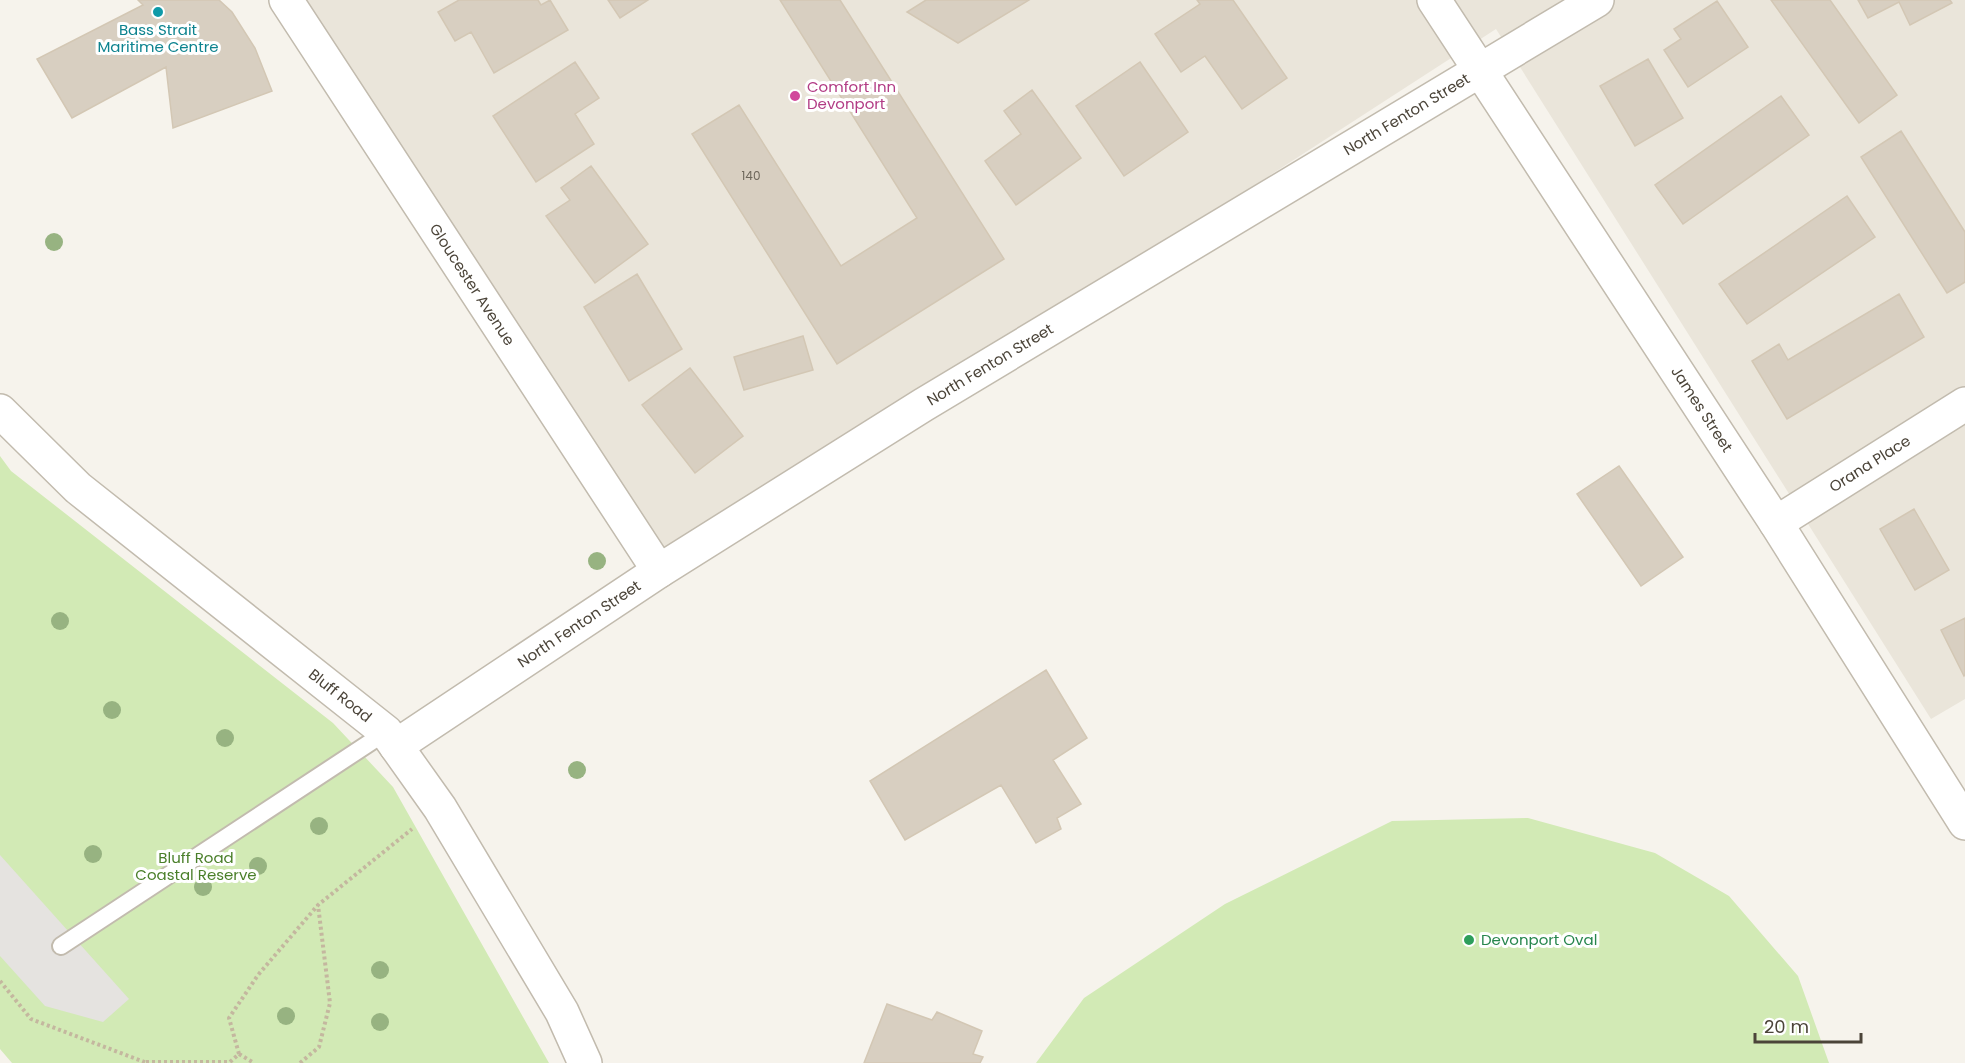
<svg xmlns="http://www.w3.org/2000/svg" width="1965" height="1063" font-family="Poppins,sans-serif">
<rect width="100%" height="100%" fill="#f6f3ec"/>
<path fill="#eae5da" d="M286 0H1965V699L1931 719 1496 29 659 571Z"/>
<path fill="#d2eab5" d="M0 456 11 471 333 723 393 787 549 1063H12L0 1049Z
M1528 818 1655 853 1729 896 1798 976 1829 1063H1036L1084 998 1225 904 1392 821Z"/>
<path fill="#e5e3e0" d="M0 855 129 999 103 1022 45 1006 0 956Z"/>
<path fill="#d8cfc1" stroke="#d3c7b4" stroke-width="1.5" d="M138 0H219L232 12 255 48 272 91 173 128 166 67 72 118 37 59 143 5Z
M459 0H538L541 5 550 0 568 30 494 73 471 32 455 41 438 12Z
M608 0H648L620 18Z
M780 0H840L1004 259 837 364 692 134 739 105 841 266 917 218Z
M926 0H1029L958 43 907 12Z
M1197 0H1233L1287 78 1242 109 1205 56 1181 72 1155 34 1200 4Z
M1771 0H1830L1897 95 1859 123Z
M1858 0H1950L1952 3 1910 25 1899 2 1868 18Z
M1717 1 1748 47 1688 87 1664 50 1681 39 1674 29Z
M1648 59 1683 118 1635 146 1600 86Z
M575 62 599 98 575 114 594 144 536 182 493 116Z
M1140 62 1188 132 1124 176 1076 106Z
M1032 90 1081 158 1016 205 985 161 1021 134 1004 111Z
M1781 96 1809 135 1683 224 1655 185Z
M1901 131 1965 232V282L1947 293 1861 157Z
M591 166 648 244 595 283 546 216 570 200 561 188Z
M1847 196 1875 237 1747 324 1719 284Z
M637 274 682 349 629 381 584 307Z
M1899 294 1924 337 1787 419 1752 361 1779 344 1788 360Z
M803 336 813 370 744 390 734 357Z
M690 368 743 436 695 473 642 405Z
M1619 466 1683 557 1641 586 1577 494Z
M1914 509 1949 570 1915 590 1880 529Z
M1965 618V675L1964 676 1941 630Z
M1046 670 1087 738 1053 760 1081 804 1057 818 1061 829 1036 843 1001 785 905 840 870 781Z
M887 1004 932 1020 937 1012 982 1031 973 1054 983 1057 980 1063H864Z"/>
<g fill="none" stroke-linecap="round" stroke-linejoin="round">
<g stroke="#c2bbae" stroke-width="20">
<path id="service" d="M61 946 386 732"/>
</g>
<g stroke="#c2bbae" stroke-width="36">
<g id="minor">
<path id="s1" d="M286 0 659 571"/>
<path id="s2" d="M1434 0 1776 523 1965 823"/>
<path id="s3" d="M1776 523 1965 404"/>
<path id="s4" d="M396 746 659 571 923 405 1597 0"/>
</g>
</g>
<g stroke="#c2bbae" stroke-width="36">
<g id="tertiary">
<path id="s5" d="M0 411 78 488 386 732 440 808 562 1012 585 1063"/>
</g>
</g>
<path stroke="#c4b79f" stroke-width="4" stroke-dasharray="3 3" stroke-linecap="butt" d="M0 981 31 1019 147 1063
M239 1054 254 1063
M146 1062H230L239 1054 229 1018 258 975 318 905 412 829
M300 1063 319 1047 330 1003 318 905"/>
<use href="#service" stroke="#fff" stroke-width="16"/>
<use href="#minor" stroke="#fff" stroke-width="33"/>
<use href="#tertiary" stroke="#fff" stroke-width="33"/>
</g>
<g fill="#97b381">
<circle cx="54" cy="242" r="9"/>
<circle cx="597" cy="561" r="9"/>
<circle cx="60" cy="621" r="9"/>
<circle cx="112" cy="710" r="9"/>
<circle cx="225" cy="738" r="9"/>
<circle cx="577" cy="770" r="9"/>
<circle cx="319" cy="826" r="9"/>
<circle cx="93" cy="854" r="9"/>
<circle cx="258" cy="866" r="9"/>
<circle cx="203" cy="887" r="9"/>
<circle cx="380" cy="970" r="9"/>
<circle cx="286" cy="1016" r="9"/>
<circle cx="380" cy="1022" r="9"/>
</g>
<circle fill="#0f9aa8" stroke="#fff" stroke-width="2" cx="158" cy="12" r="6"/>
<circle fill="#d1479c" stroke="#fff" stroke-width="2" cx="795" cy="96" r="6"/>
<circle fill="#2e9e5b" stroke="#fff" stroke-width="2" cx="1469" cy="940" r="6"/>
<g text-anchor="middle" stroke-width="6" stroke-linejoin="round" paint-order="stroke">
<g font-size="12" fill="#6e675b">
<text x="751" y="180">140</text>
</g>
<g font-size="15" fill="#0d838f" stroke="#fff">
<text x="158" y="35">Bass Strait<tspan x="158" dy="17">Maritime Centre</tspan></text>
</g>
<g font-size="15" fill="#b23c85" stroke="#fff" text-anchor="start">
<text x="807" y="92">Comfort Inn<tspan x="807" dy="17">Devonport</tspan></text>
</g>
<g font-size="15" fill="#4b4439" stroke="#fff">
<text dy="5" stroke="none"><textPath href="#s4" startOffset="1192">North Fenton Street</textPath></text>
<text dy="5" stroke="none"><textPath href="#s1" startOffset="340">Gloucester Avenue</textPath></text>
<text dy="5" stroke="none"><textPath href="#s4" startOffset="706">North Fenton Street</textPath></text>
<text dy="5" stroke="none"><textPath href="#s2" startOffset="489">James Street</textPath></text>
<text dy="5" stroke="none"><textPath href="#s3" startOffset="111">Orana Place</textPath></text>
<text dy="5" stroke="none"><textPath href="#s4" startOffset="220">North Fenton Street</textPath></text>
<text dy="5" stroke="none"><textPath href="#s5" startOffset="444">Bluff Road</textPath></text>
</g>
<g font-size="15" fill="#4a7f2a" stroke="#fff">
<text x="196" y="863">Bluff Road<tspan x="196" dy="17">Coastal Reserve</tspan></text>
</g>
<g font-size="15" fill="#27864d" stroke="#fff" text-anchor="start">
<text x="1481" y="945">Devonport Oval</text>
</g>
</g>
<path d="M1755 1033v9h106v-9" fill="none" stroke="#4b4439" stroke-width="3"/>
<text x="1764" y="1033" font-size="18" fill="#4b4439" stroke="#ffffff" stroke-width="4.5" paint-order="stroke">20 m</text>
</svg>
